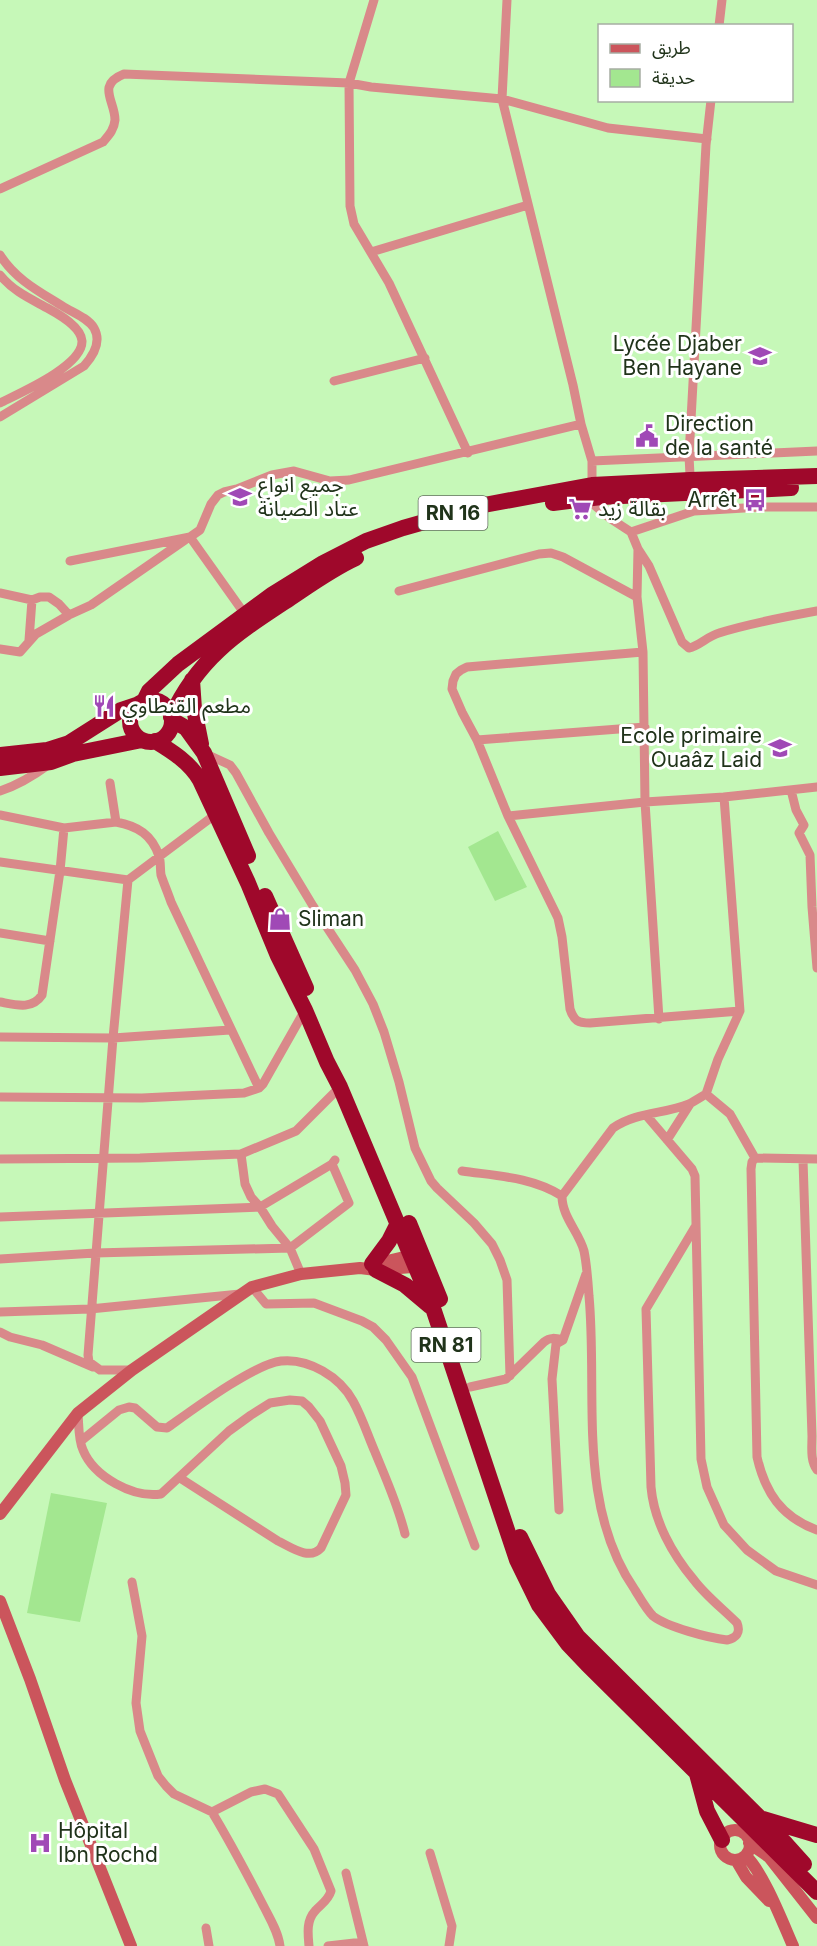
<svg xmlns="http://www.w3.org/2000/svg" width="817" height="1946" font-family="Inter,'Noto Sans Arabic',sans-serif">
<rect width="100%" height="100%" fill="#c6f8b8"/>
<path fill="#a3e790" d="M498 831 527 887 495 901 468 847Z
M51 1493 107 1503 80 1622 27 1613Z"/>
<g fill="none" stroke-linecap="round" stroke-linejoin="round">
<path stroke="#d9898a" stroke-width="9" d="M374 0 349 83 350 206 354 224 389 283 468 453
M507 0 502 99 573 385 581 424
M719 26 722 0
M711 100 706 145 689 456 691 494 694 511 761 507H817
M0 189 103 142C109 135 114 130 115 120 115 101 96 85 124 74L349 83 371 87 502 99 608 128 707 139
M371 252 528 205
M0 255C16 280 40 292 64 307 74 313 88 318 94 328 102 342 93 356 84 366L0 417
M0 275C14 292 31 299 49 309 60 315 81 327 82 341 83 366 20 393 0 403
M334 381 425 358
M592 461 817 451
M587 499 611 519 631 532 638 549 637 597 643 652 645 802 659 1019
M631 532 694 511
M190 537 244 613
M638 549 649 566 682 642 689 648C699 646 708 636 719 633 751 623 784 617 817 611
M70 561 190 537 200 530 211 504 218 495 224 492 237 489 272 475 294 471 330 481 349 480 581 424 592 461V485
M399 591 539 554 551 553 563 557 637 597
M0 593 32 600 40 597H49L59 604 69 615 91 605 185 540
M29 640 32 600
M0 649 20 652 36 634 69 615
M643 652 467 667 461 670 456 674 453 681 452 689 462 712 477 740 508 816 558 918 562 937 570 1009C574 1021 578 1023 590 1023L740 1011
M477 740 645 727
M204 753 230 765 236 773 269 833 313 906 355 970 373 1004 384 1032 399 1082 415 1148 431 1181 437 1188 474 1223 492 1244 500 1260 507 1280 510 1376
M110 783 116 822C138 826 152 835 159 856 161 862 160 869 161 875 164 884 168 893 171 902L259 1088
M791 790 796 810 804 825 799 833 810 855 812 907 817 968
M0 791C18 785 33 776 48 765
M724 797 817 787
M0 815 64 828 116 822
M508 816 645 802 724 797 740 1011 718 1059 706 1094C701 1097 695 1101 689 1104 664 1114 636 1112 613 1128L562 1196C562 1217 579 1232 584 1251 587 1266 588 1281 589 1296 598 1394 576 1505 635 1590 640 1598 646 1609 653 1616 667 1627 709 1638 727 1640 736 1638 741 1633 737 1623 723 1609 706 1596 694 1580 672 1554 654 1521 651 1487L646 1309 695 1227
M0 862 128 880
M0 933 50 941
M0 1002C16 1005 32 1010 42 995L60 871 64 828
M0 1037 113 1038 230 1030
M706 1094 730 1114 755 1158 817 1159
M0 1097 142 1098 244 1093 259 1088 263 1084 305 1010
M646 1115 692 1169 695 1176 701 1459 707 1487 724 1525 747 1550 776 1571 817 1585
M667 1140 690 1104
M241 1154 245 1184 251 1197 260 1207 272 1226 290 1248 301 1274
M755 1158 752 1162 751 1169 757 1457C765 1492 781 1517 817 1530
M0 1159 140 1158 241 1154 296 1131 340 1087
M803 1160 812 1436C812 1448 810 1460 817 1470
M462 1171C497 1176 532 1177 562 1196
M0 1217 260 1207 332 1164 335 1160
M0 1259 95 1253 290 1248 349 1203 332 1164
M252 1287 266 1304 314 1303 362 1321 373 1327 386 1340 412 1377 475 1546
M0 1312 90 1309 240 1294
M0 1332 10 1337 42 1345 93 1367
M132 1370H100L89 1362 88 1355 113 1038 128 880 216 814
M470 1387 506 1379 544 1342C550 1337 555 1338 563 1340
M78 1413C79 1424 78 1439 83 1450 94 1477 133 1498 161 1494L229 1431 251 1415 270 1403 290 1400 302 1401 309 1407 320 1421 341 1466 345 1483 346 1495 321 1548C309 1561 291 1547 278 1541L180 1478
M81 1441 119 1410 129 1407 135 1408 157 1427 167 1428C191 1411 254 1364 281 1361 309 1358 340 1377 353 1401 362 1417 368 1436 375 1452 386 1479 398 1505 405 1534
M559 1510 552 1379 556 1344 563 1340 586 1274
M132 1582 142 1636 136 1703 140 1731 158 1776 166 1786 174 1794 212 1812 251 1792 265 1789 278 1794 314 1849 331 1891C328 1901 321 1904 315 1911 306 1921 308 1934 309 1946
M212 1812C230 1842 246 1872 262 1903 269 1917 278 1931 280 1946
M430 1853 452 1926 449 1946
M346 1873 364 1946
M206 1928 209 1946
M328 1946 363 1942"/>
<path stroke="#cb555c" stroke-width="12" d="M370 1265 417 1254
M0 1514 78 1413 132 1370 252 1287 301 1274 360 1268 376 1270 424 1266
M0 1601 30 1679 65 1780 131 1946
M720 1845a15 15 0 1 1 30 0a15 15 0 1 1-30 0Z
M749 1843 769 1857 817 1918
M746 1856C764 1874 782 1921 793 1946
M736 1860 746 1877 769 1901"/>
<path stroke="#9f082b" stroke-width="16" d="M553 503 601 497 791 488
M192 680 194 709 201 744
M130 721a21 21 0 1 1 42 0a21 21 0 1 1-42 0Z
M144 701 149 691 178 664 273 594 323 563 366 541 403 528 484 505 592 485 690 480 817 476
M171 717C199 657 236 634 289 599 310 585 332 569 356 558
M172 720 186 728 204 753 248 856
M155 741C173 752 189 762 200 780L248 883 278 956 305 1010 327 1062 340 1087 433 1308 517 1560 539 1605 568 1644 587 1664 817 1892
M0 755 47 750 69 743 121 710 139 704
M0 768 51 762 73 754 142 740
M265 896 306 988
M409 1223 440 1299
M372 1264 389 1241 398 1223
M376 1270 405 1285 430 1306
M520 1537 548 1594 578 1637 786 1844 804 1864
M697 1774 707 1811 722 1840
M763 1819 817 1835"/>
</g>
<defs>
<g id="school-bare" transform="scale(1.8)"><path d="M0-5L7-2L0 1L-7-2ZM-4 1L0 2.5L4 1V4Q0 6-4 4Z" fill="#a049b6" stroke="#fff" stroke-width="2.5" paint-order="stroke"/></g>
<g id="civic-bare" transform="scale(1.8)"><path d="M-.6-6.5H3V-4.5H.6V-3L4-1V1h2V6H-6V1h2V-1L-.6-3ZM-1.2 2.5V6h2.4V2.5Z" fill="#a049b6" stroke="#fff" stroke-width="2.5" paint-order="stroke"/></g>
<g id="bus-bare" transform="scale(1.8)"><path d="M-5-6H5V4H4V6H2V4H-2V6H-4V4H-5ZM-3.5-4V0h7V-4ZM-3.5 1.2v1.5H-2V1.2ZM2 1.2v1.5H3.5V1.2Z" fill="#a049b6" stroke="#fff" stroke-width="2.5" paint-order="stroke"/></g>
<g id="supermarket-bare" transform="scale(1.8)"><path d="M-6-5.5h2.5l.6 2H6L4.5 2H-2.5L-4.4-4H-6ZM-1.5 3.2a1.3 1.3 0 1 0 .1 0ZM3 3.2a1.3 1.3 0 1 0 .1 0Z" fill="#a049b6" stroke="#fff" stroke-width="2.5" paint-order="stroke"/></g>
<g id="restaurant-bare" transform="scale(1.8)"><path d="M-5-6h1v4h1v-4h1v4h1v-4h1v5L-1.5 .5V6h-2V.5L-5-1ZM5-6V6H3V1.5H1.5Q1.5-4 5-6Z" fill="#a049b6" stroke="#fff" stroke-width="2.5" paint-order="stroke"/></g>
<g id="shop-bare" transform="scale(1.8)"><path d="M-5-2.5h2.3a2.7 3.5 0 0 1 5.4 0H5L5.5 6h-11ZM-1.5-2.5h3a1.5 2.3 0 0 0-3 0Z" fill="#a049b6" stroke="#fff" stroke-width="2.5" paint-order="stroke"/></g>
<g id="hospital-bare" transform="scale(1.8)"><path d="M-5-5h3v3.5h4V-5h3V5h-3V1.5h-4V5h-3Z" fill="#a049b6" stroke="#fff" stroke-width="2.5" paint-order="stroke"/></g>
</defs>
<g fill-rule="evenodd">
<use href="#school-bare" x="760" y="356"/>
<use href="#civic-bare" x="647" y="436"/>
<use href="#school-bare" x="240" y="497"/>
<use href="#bus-bare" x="755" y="500"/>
<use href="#supermarket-bare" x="580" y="509"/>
<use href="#restaurant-bare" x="104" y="706"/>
<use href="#school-bare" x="780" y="748"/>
<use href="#shop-bare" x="280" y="919"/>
<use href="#hospital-bare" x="40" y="1843"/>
</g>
<g text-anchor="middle" stroke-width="6" stroke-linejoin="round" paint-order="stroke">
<g fill="#fff" stroke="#63705f" stroke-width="1.5">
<rect x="418.5" y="496" width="69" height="34" rx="4.5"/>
<rect x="411.5" y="1328" width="69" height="34" rx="4.5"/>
</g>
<g font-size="20" font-weight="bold" fill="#20331a">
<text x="453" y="520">RN 16</text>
<text x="446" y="1352">RN 81</text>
</g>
<g font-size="21" fill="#20331a" stroke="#fff" text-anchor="start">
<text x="742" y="351" text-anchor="end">Lycée Djaber<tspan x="742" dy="24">Ben Hayane</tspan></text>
<text x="665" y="431">Direction<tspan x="665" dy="24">de la santé</tspan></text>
<text x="258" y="492">جميع انواع<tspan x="258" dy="24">عتاد الصيانة</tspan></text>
<text x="737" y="507" text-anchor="end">Arrêt</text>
<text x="598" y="516">بقالة زيد</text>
<text x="122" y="713">مطعم القنطاوي</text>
<text x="762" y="743" text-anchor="end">Ecole primaire<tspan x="762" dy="24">Ouaâz Laid</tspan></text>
<text x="298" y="926">Sliman</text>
<text x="58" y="1838">Hôpital<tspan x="58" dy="24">Ibn Rochd</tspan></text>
</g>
</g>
<rect x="598" y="24" width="195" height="78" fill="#ffffff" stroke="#a6ada3" stroke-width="1.5"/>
<rect x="610" y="44" width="30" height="9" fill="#cb555c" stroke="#a6ada3" stroke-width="1.5"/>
<text x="652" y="54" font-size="18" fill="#20331a">طريق</text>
<rect x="610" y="69" width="30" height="18" fill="#a3e790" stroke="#a6ada3" stroke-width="1.5"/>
<text x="652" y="84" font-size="18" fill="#20331a">حديقة</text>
</svg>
